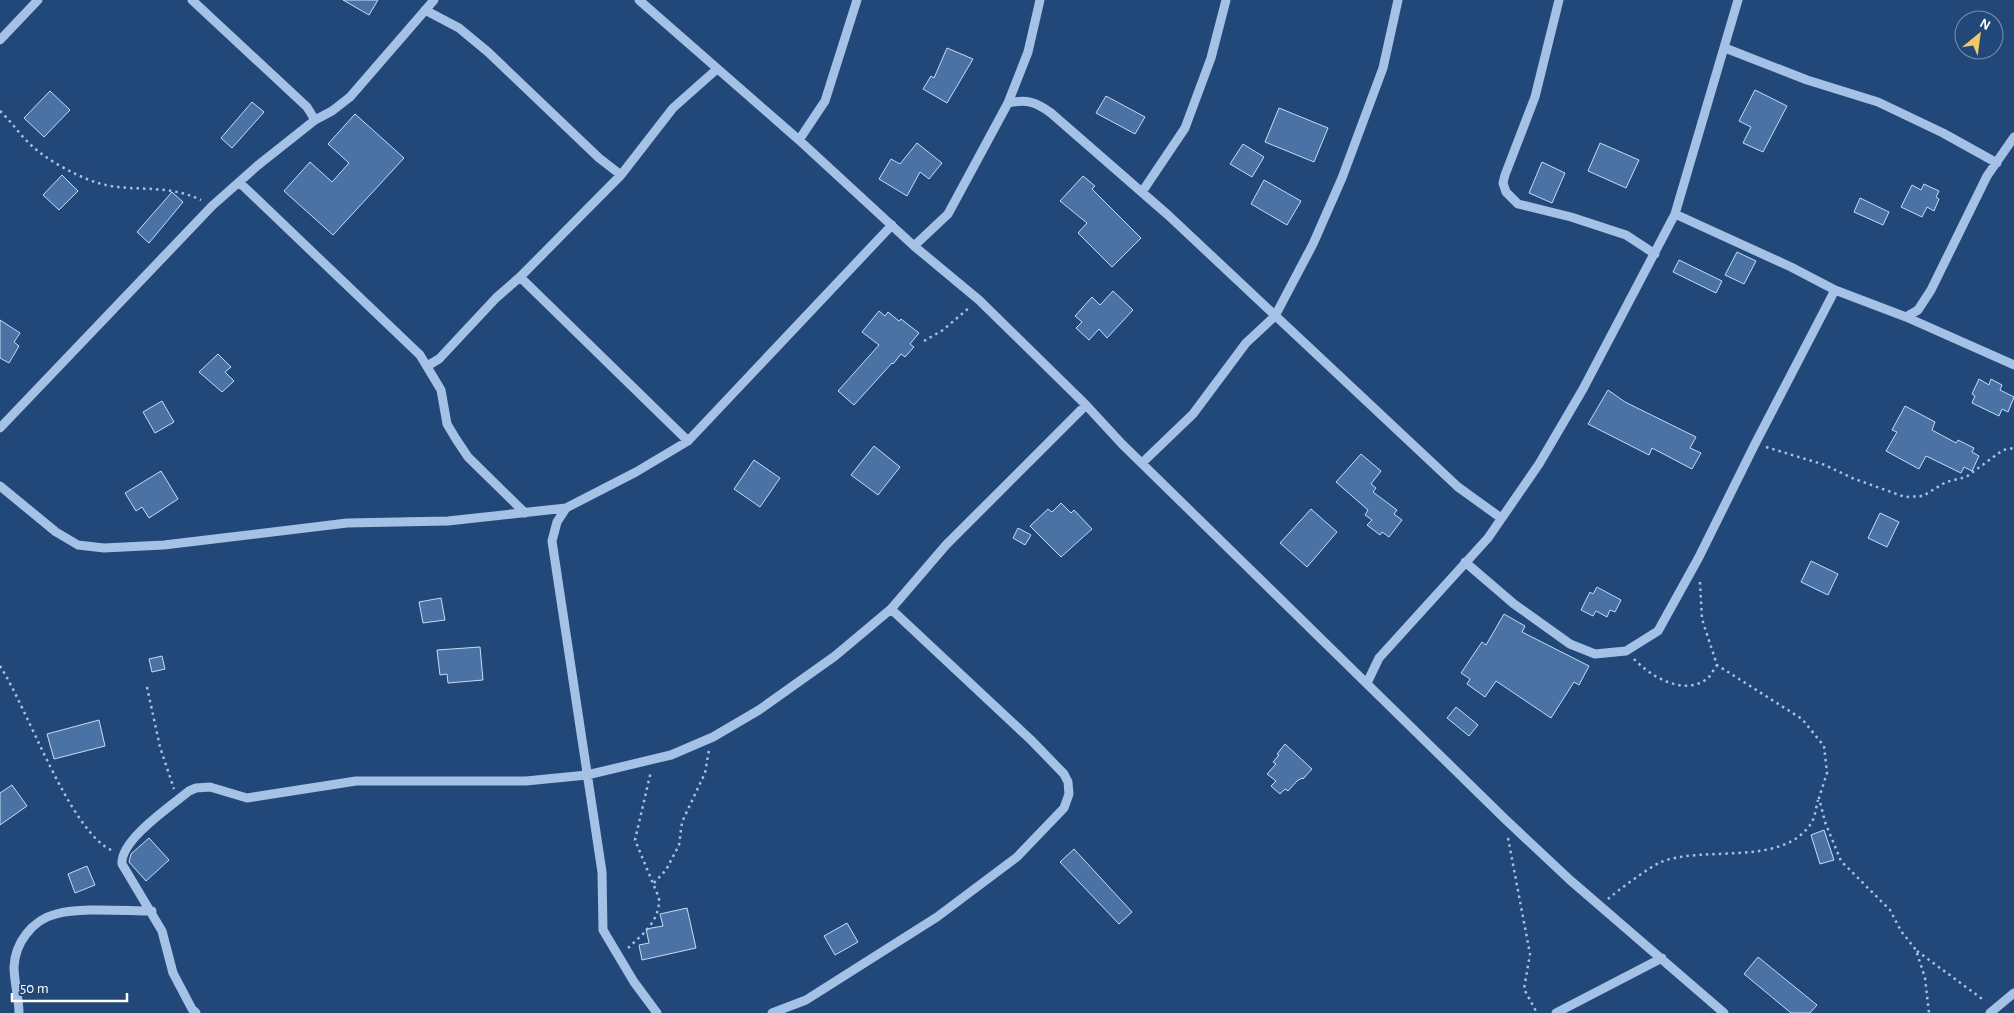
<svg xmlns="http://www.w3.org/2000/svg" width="2014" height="1013" font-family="'Alegreya Sans',sans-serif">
<rect width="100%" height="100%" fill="#22487a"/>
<path fill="#4b72a4" stroke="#c8dbf4" d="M343 0H378L369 15Z
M947 48 973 59 947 103 923 89 931 76 934 78Z
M1755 90 1787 106 1763 152 1743 143 1751 127 1739 121Z
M50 91 70 110 44 137 24 118Z
M1106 96 1145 117 1135 134 1096 113Z
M252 102 264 112 232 148 221 138Z
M1279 108 1328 128 1314 162 1265 142Z
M355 114 404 158 333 235 284 191 310 162 332 182 349 163 328 144Z
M917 143 942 163 929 179 920 172 907 196 879 179 891 159 900 164Z
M1600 143 1639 160 1626 188 1588 171Z
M1243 144 1264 157 1252 177 1230 164Z
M1542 162 1565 173 1552 203 1529 193Z
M62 175 78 191 59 210 43 195Z
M1083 176 1095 186 1092 189 1141 238 1112 267 1078 233 1087 223 1060 201Z
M1264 180 1301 201 1287 225 1251 204Z
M1924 184 1939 191 1936 197 1939 199 1934 211 1927 207 1922 217 1901 207 1912 185 1921 190Z
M172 192 183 202 149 243 137 232Z
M1860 198 1889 212 1883 225 1854 212Z
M1737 252 1756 261 1744 284 1725 275Z
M1679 260 1722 281 1716 293 1673 272Z
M1113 291 1133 310 1107 338 1099 329 1089 340 1076 328 1082 322 1075 316 1092 297 1100 305Z
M879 311 885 316 888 312 899 321 901 319 919 333 910 344 914 347 905 357 901 354 893 364 892 363 854 405 838 391 879 345 862 332Z
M0 320 20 333 14 342 19 346 9 363 0 358Z
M218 354 231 367 225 372 234 381 222 392 199 372Z
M1979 379 1989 385 1991 379 2002 385 2000 390 2014 397 2008 412 2002 409 1999 416 1972 403 1975 396 1972 394Z
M1608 390 1625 402 1696 437 1690 448 1701 453 1692 469 1652 448 1649 455 1588 424Z
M162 401 174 422 155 433 143 412Z
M1905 406 1935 422 1932 430 1956 443 1958 440 1974 448 1972 452 1979 456 1972 471 1964 467 1961 473 1926 456 1919 469 1886 451 1897 432 1892 430Z
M874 446 900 467 878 495 851 475Z
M1361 454 1381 471 1371 484 1376 488 1373 492 1397 510 1394 514 1402 520 1389 537 1382 532 1380 535 1367 525 1372 520 1365 515 1368 510 1336 482Z
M754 460 780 478 760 507 734 489Z
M161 471 178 499 149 518 142 507 136 511 125 493Z
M1061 503 1071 513 1074 510 1092 529 1061 557 1030 526 1048 509 1052 512Z
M1311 509 1337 532 1307 567 1280 543Z
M1880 513 1899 522 1887 547 1868 538Z
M1018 528 1031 535 1025 545 1013 538Z
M1811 561 1838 574 1828 595 1801 582Z
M1597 587 1621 600 1615 612 1610 610 1607 617 1596 611 1593 616 1581 610 1590 592 1593 594Z
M441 598 445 620 423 623 419 602Z
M1504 614 1525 626 1522 632 1589 666 1579 685 1574 682 1551 718 1496 681 1485 697 1467 684 1470 679 1461 673 1482 642 1486 645Z
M480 647 483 680 448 683 447 674 440 675 437 650Z
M162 656 165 669 152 672 149 659Z
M1456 707 1478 725 1469 736 1447 718Z
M99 720 105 746 54 759 47 734Z
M1285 744 1312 769 1303 779 1302 778 1297 781 1288 791 1285 789 1280 794 1271 786 1276 781 1267 774 1276 764 1273 762 1279 755 1277 754Z
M12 785 27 806 0 825V793Z
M1824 830 1834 860 1820 864 1811 835Z
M149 838 169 860 146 881 129 862 131 854Z
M1074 849 1132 912 1119 924 1060 862Z
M87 866 95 885 75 893 68 874Z
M687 908 696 948 642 960 639 945 649 943 646 929 663 926 660 914Z
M847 923 858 942 835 955 824 936Z
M1758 957 1817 1005 1810 1013H1791L1744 974Z"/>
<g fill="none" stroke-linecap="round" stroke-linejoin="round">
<path stroke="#a5c1e5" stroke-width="2.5" stroke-dasharray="2.5 4" stroke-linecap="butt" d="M0 111C10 120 17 131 26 140 41 157 74 175 95 182 131 194 163 182 201 200
M924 341 943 330 970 307
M1766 447 1825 465 1852 478 1905 497 1923 496 1946 482 1966 477 2003 450 2014 448
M1700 582 1702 619 1717 665 1802 719 1824 746 1827 773 1819 798 1825 822 1841 861 1890 910 1901 931 1916 950 1925 978 1929 1013
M1634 659C1651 677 1685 697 1708 678 1711 675 1714 669 1717 665
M0 666C28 709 70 833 113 851
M147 687 160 747 174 789
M1508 838 1530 954 1524 989 1537 1013
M654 883 666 870 679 845 682 822 705 773 709 750
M1608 899C1617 891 1651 866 1661 862 1704 845 1780 867 1810 825 1815 819 1816 807 1818 800
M628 948C643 934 660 921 659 898L635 840 651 771
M1917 951 1985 1001"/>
<path stroke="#a5c1e5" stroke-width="9" d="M192 0 307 107 315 120
M639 0 799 140 914 246 979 300 1086 405 1122 444 1505 819 1570 880 1724 1013
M1559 0 1535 97 1505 175 1503 183 1506 192 1518 204 1571 217 1626 235 1655 254
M425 10 459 28 488 52 599 158 621 175
M0 40 38 0
M1725 48 1807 80 1878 102 1943 133 1997 163
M1008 103C1027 99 1036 102 1051 113L1168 215 1458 487 1501 518
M799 140 825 101 857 0
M239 182 420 355 441 390 447 424 456 439 468 457 525 513
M1142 192 1185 128 1211 58 1226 0
M1675 214 1791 267 1835 290 1906 317 2014 365
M914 246 948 214 1008 103 1028 52 1040 0
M520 277 688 441
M1906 317 1918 310 1931 290 1987 176 2014 137
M427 366 439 359 496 298 520 277 621 175 673 108 717 69
M0 428 212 206 257 166 315 120 332 111 350 97 434 0
M1142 463 1193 414 1246 343 1275 316 1313 244 1342 178 1383 68 1398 0
M0 486 56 532 78 545 104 548 164 545 347 523 448 521 566 508 636 472 688 441 892 225
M566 508 557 522 552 541 602 872 603 930 634 982 657 1013
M1465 562 1514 604 1570 644 1595 654 1626 651 1658 631 1699 557 1755 444 1835 290
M1367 683 1379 658 1488 538 1539 464 1583 389 1675 214 1738 0
M19 1013C19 998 14 982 14 967 15 943 32 920 56 914 81 907 125 911 152 911
M196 1013 192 1009 173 973 162 931 122 864C120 840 171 806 189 791L196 788 210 787 247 798 356 781H526L587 775 671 755 713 737 759 710 835 656 891 609 946 545 1086 405
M772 1013 806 1000 937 917 1017 857 1064 808 1069 794 1068 782 1064 774 1031 740 891 609
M1556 1013 1662 958
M1990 1013 2014 993"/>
</g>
<g transform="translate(1979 35) rotate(29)"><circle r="24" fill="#22487a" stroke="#7a91af"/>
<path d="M0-4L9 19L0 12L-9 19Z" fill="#f0ca67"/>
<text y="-8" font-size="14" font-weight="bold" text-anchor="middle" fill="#ffffff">N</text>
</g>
<path d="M12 993v8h115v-8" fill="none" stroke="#ffffff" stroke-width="2.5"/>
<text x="20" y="993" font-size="15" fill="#ffffff" stroke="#22487a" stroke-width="4" paint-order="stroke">50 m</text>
</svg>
